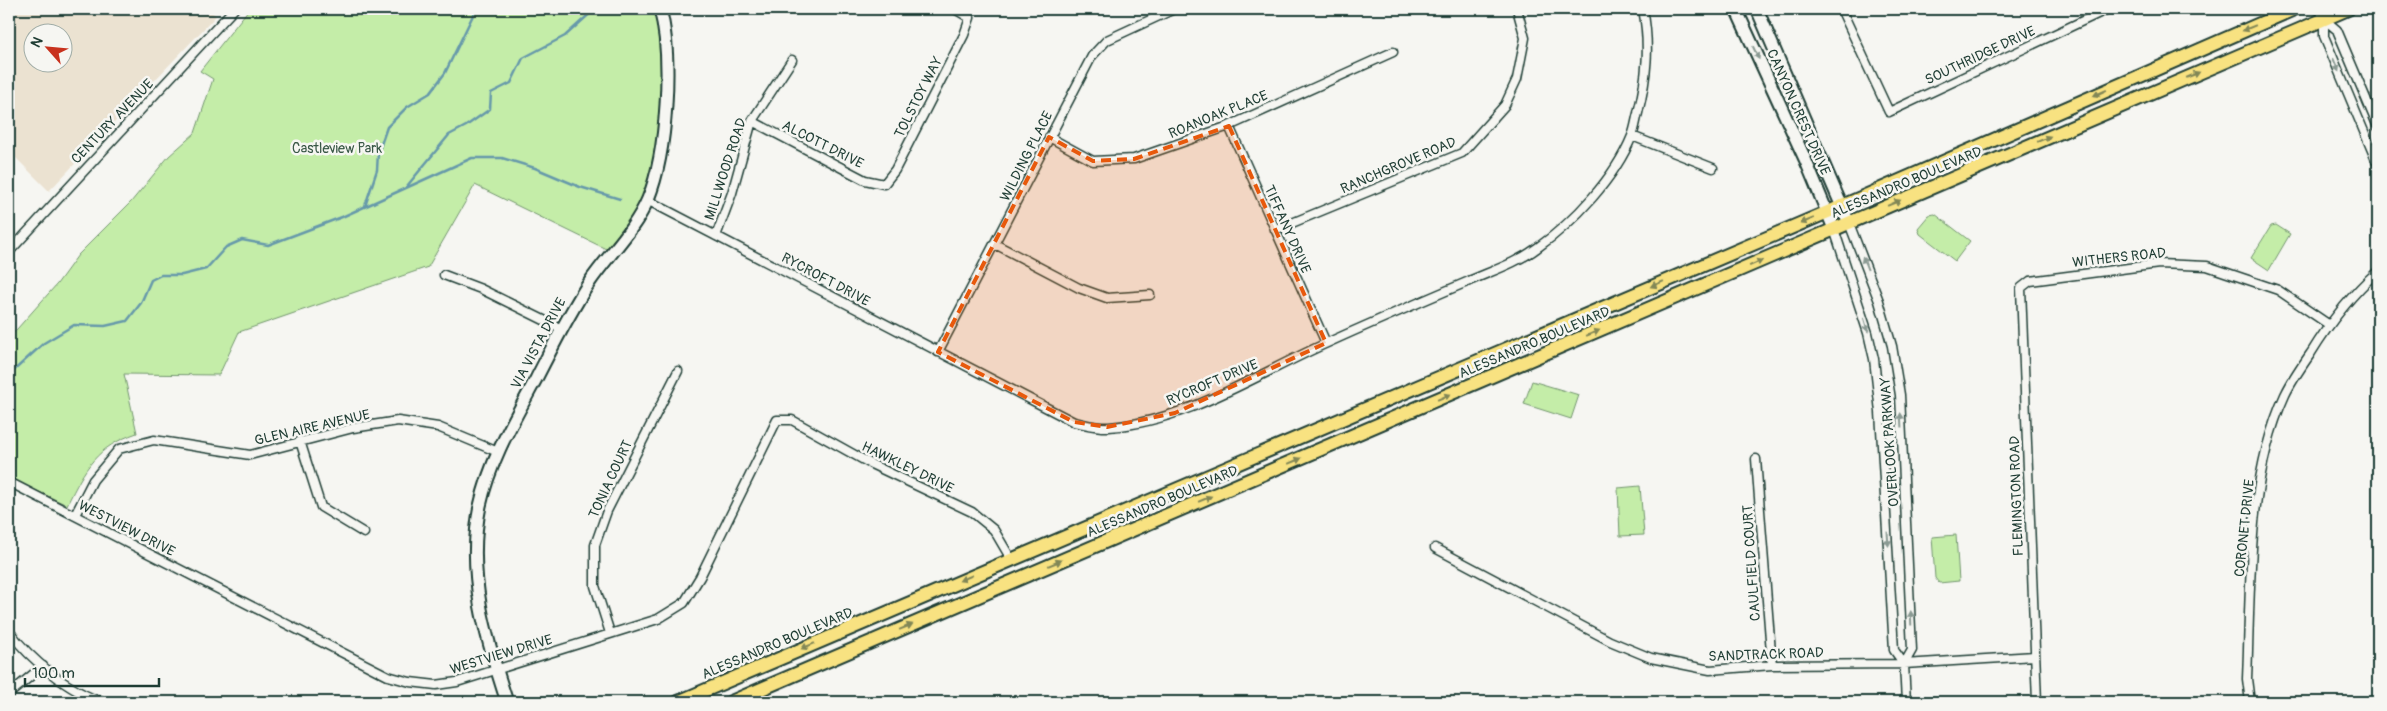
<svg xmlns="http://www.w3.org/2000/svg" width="2387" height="711" font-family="Pangolin,sans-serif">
<rect width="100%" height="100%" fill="#f6f6f2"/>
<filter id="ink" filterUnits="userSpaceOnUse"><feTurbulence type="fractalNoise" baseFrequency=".02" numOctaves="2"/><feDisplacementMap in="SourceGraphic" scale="10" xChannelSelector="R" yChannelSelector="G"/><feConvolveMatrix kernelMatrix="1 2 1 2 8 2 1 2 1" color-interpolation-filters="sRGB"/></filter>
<g filter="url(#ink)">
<path fill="#ebe2d1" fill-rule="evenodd" d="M9 9H209L216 16 49 191 9 151ZM32 32H62V62H32Z"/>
<path fill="#c4eda8" stroke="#72956e" d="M249 9H660L666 129 643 196 628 223 606 249 475 185 428 267 239 332 219 375 124 374 137 433C96 447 85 468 67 505L9 478V338L57 284 78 255 131 202 169 156 195 133 213 79 200 71Z
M1935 214 1970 241 1955 261 1920 234 1918 228 1929 215Z
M2276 225 2290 234 2269 270 2251 258 2271 226Z
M1532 381 1579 395 1571 419 1524 404Z
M1640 486 1644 535 1620 536 1618 488Z
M1956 535 1959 581 1939 583 1935 578 1932 537Z"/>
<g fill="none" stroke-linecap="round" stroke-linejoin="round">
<path stroke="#69a" stroke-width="2.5" d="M407 186 449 135 466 126 490 109 491 93 511 83 523 58 565 36 595 9
M365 206 377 170 378 153 387 127 407 107 430 93 445 73 476 9
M9 375 44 343 74 325 105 326 127 321 141 303 151 280 161 275H182L206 269 226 247 242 240 268 245 342 217 472 158H502L535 168 580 187 620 199"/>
<g stroke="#1f3d34" stroke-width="11">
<path id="street" d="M1841 9 1889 112 2108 9
M2320 9 2324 19 2337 30 2378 127
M2324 19V36L2378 165
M752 121 865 180 884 184 895 170 964 35 970 18 955 9
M1229 126 1326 343
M1632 136 1713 168
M1049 137 1093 161 1134 159 1229 126 1393 52
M647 200 1074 422C1085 424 1098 428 1109 427 1186 422 1257 374 1327 343 1373 322 1420 302 1467 282 1489 272 1517 263 1537 248 1574 222 1615 178 1632 136 1635 129 1636 120 1638 113 1647 77 1650 45 1643 9
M1849 223 1879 301 1892 346 1900 395 1912 650 1904 664 1906 702
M1834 229 1868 333 1874 359 1880 412 1894 650 1904 664
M1275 230 1462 153 1505 105 1517 79 1525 38 1517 9
M716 236 732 193 752 121 792 60
M995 244 1079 288 1107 298 1150 295
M9 252 234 9
M444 275 481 289 562 329
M938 352 1092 56 1107 40 1174 9
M300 441 321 507 364 533
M1756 459 1772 665
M9 482 388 676 410 682 436 685 457 682 658 619 684 603 700 577 777 420H792L871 464 972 512 994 530 1011 559
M75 515 93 480 119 449 154 440 250 455 353 428 398 421 438 427 498 452
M1435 548 1610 641 1651 658 1710 670 1772 665 1904 664 2035 656
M9 631C30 659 69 692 103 702
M610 633 595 586V545L607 511 678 371
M9 694 43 666
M2037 702 2021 288 2030 281 2159 264 2207 266 2278 290 2328 324
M2250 702 2247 679C2251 588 2246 480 2285 395 2292 380 2302 366 2311 353 2330 322 2351 295 2378 271"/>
</g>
<g stroke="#1f3d34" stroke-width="15">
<path id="secondary" d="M1736 9 1805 159 1834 229
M1757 9 1849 223
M507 702C486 638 466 574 480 506 490 460 514 420 536 379 553 346 569 313 589 283 607 256 635 230 648 199 667 153 673 57 660 9"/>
</g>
<g stroke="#1f3d34" stroke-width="16">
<path id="primary" d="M678 702 1842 206 2294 9
M731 702 2348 9"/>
</g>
<use href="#street" stroke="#f6f6f2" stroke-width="8"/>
<use href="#secondary" stroke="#f6f6f2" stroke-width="11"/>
<use href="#primary" stroke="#f8e281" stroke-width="12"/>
</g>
<defs><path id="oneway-solid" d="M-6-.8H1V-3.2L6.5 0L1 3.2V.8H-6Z" transform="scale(1.25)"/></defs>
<g fill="#818757">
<use href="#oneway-solid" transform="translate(2249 28) rotate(157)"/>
<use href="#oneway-solid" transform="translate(2193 75) rotate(-23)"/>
<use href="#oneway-solid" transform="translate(2100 93) rotate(156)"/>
<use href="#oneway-solid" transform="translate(2044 139) rotate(-23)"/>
<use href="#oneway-solid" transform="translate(1894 203) rotate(-23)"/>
<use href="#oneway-solid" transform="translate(1807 221) rotate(157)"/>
<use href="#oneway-solid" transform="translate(1756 263) rotate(-24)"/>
<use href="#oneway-solid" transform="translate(1657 284) rotate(157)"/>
<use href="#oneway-solid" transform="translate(1593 333) rotate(-23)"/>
<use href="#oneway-solid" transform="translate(1444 397) rotate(-23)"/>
<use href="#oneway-solid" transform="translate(1295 461) rotate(-23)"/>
<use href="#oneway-solid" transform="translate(1205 499) rotate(-23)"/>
<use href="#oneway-solid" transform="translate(1055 563) rotate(-23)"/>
<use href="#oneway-solid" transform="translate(966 578) rotate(157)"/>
<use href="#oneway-solid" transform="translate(906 627) rotate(-23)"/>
<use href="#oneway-solid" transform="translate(808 646) rotate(157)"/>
</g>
<g fill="#8a9a93">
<use href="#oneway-solid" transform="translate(1756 53) rotate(65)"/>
<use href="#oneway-solid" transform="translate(2336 65) rotate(67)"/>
<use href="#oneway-solid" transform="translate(1865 263) rotate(-111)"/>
<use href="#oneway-solid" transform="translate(1866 325) rotate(73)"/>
<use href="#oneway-solid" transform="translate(1901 420) rotate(-93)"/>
<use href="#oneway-solid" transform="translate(1888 539) rotate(86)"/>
<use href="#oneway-solid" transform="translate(1911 618) rotate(-92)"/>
</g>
</g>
<path fill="#e8590c" fill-opacity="0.2" stroke="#e8590c" stroke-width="4" stroke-dasharray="10 6" stroke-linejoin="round" d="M1229 126 1326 343 1175 413 1107 427 1074 422 938 352 1049 137 1093 161 1134 159Z"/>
<g text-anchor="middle" stroke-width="5" stroke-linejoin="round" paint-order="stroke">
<g font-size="14" fill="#1f3d34" stroke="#f6f6f2">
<text transform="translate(1980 55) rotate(-25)" y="5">SOUTHRIDGE DRIVE</text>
<text transform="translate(918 97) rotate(-63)" y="5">TOLSTOY WAY</text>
<text transform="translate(1799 112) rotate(66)" y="5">CANYON CREST DRIVE</text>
<text transform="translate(1218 114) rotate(-22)" y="5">ROANOAK PLACE</text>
<text transform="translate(112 121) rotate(-46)" y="5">CENTURY AVENUE</text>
<text transform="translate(823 144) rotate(27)" y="5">ALCOTT DRIVE</text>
<text transform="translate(1026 156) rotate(-63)" y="5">WILDING PLACE</text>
<text transform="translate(1398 165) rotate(-23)" y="5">RANCHGROVE ROAD</text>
<text transform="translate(725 169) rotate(-72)" y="5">MILLWOOD ROAD</text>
<text transform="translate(1906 182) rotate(-23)" y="5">ALESSANDRO BOULEVARD</text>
<text transform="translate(1288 229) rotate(66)" y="5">TIFFANY DRIVE</text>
<text transform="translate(2119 257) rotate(-6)" y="5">WITHERS ROAD</text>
<text transform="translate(826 279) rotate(28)" y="5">RYCROFT DRIVE</text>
<text transform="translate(1534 342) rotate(-23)" y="5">ALESSANDRO BOULEVARD</text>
<text transform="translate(538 343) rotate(-62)" y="5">VIA VISTA DRIVE</text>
<text transform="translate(1212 382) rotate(-23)" y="5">RYCROFT DRIVE</text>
<text transform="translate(312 427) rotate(-13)" y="5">GLEN AIRE AVENUE</text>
<text transform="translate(1889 442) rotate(-94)" y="5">OVERLOOK PARKWAY</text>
<text transform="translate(908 467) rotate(26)" y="5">HAWKLEY DRIVE</text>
<text transform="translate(610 479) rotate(-65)" y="5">TONIA COURT</text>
<text transform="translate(2016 496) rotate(-92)" y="5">FLEMINGTON ROAD</text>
<text transform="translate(1162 501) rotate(-23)" y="5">ALESSANDRO BOULEVARD</text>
<text transform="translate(127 528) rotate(27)" y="5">WESTVIEW DRIVE</text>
<text transform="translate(2244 528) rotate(-84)" y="5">CORONET DRIVE</text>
<text transform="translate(1751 563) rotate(-94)" y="5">CAULFIELD COURT</text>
<text transform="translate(777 643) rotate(-23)" y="5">ALESSANDRO BOULEVARD</text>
<text transform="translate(501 654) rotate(-17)" y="5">WESTVIEW DRIVE</text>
<text transform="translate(1766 654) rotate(-2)" y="5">SANDTRACK ROAD</text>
</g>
<g font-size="14" fill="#385745" stroke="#f6f6f2">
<text x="337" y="153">Castleview Park</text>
</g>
</g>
<rect width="2387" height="711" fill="none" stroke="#f6f6f2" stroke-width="30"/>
<rect x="15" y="15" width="2357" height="681" fill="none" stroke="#1f3d34" stroke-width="2" filter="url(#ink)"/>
<g transform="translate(48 48) rotate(297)"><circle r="24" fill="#f6f6f2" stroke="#a0aca6"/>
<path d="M0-4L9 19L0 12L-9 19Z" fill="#c8321e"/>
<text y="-8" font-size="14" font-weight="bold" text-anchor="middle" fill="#1f3d34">N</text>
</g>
<path d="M25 678v8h134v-8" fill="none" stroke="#1f3d34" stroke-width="2.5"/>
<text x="32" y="678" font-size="15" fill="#1f3d34" stroke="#f6f6f2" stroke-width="4" paint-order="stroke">100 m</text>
</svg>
